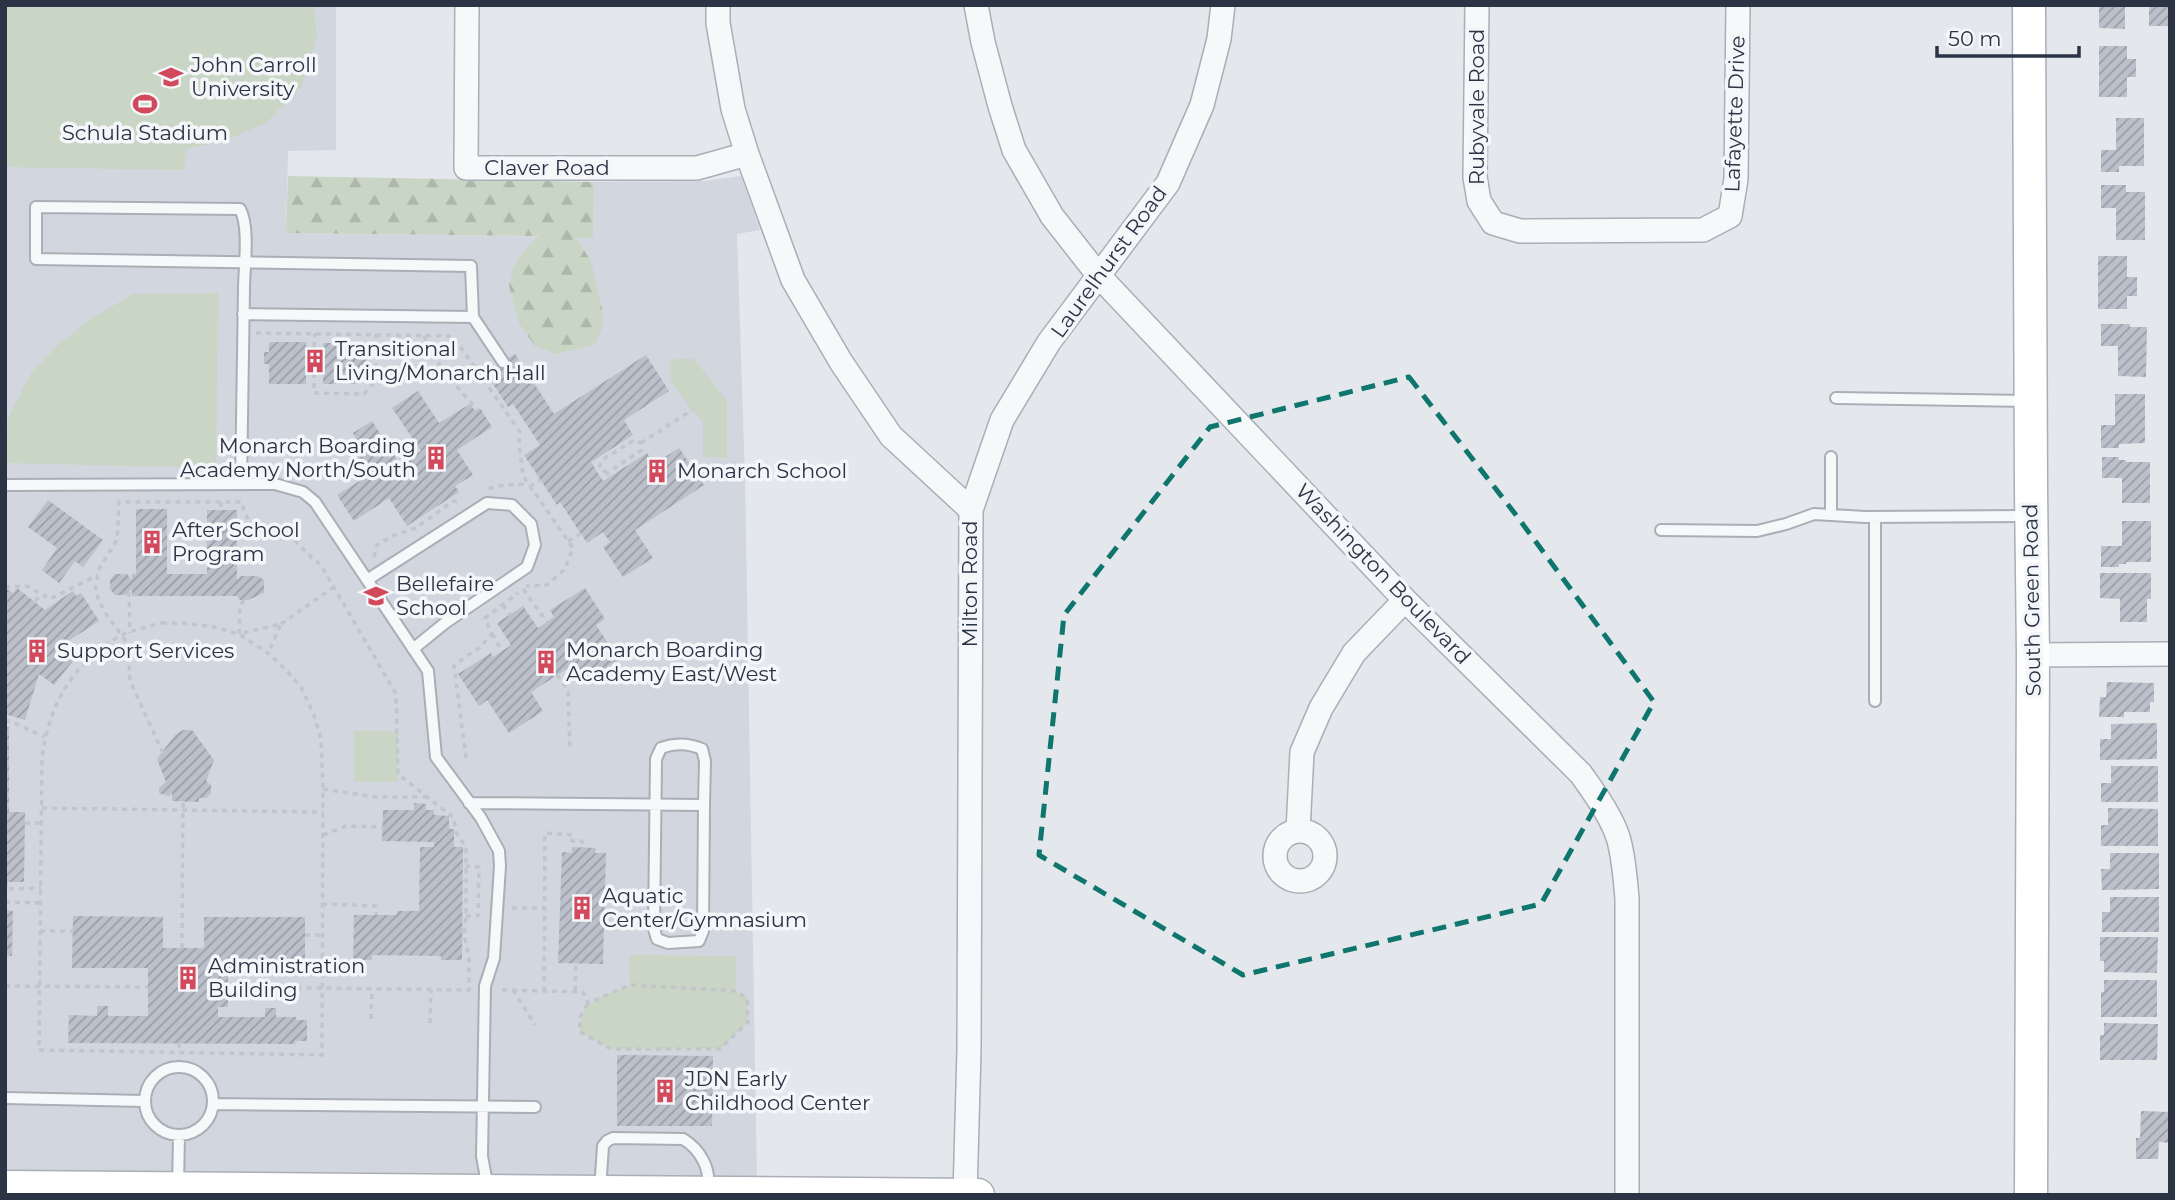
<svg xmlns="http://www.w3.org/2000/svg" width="2175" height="1200" font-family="Montserrat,sans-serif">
<defs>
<pattern id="forest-firs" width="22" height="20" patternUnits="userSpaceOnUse" patternTransform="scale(1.75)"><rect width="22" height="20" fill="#c9d6c5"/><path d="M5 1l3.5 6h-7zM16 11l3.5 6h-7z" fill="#adb8ab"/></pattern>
<pattern id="building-hatch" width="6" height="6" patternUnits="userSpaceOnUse" patternTransform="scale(1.75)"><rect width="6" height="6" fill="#bbc0ca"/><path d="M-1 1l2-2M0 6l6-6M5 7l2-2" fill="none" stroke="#989da6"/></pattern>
</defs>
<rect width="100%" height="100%" fill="#e4e7ec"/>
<path fill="#d2d6de" d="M5 5H336V150L288 151 286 233 593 237 594 182 705 181 741 176 760 230 737 234 745 478 757 1184 5 1178Z"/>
<path fill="url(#forest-firs)" d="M288 176 594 182 593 237 576 238 591 261 602 307V328L595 345 556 354 535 346 519 323 509 286 513 268 521 254 539 236 286 233Z"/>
<path fill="#c9d6c5" d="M5 5H314L317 38 301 87 267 122 225 141 186 149 184 170 5 167Z
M218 293 216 468 6 463 8 418 31 373 59 344 94 317 133 294Z
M680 358 694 359 727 401V458L703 457V421L692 410 671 381 670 361Z
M354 731H398V782H354Z
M630 955 736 956V991L747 998 748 1022 720 1049H611L580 1032C580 998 604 997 630 985Z"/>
<path fill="url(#building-hatch)" d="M2099 5H2125V29L2099 28Z
M2149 5H2170V26H2149Z
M2099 46H2127V59H2136V77H2127V97H2099Z
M2116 118H2144V166H2119V172H2101V150H2116Z
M2101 185H2126V192H2145V240H2116V208H2101Z
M2098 256H2127V277H2137V296H2127V309H2098Z
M2101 324H2130V327H2147L2146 377 2118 376V346H2101Z
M269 342H306V347H323V343H360V355H366V365H360V384H323V373H306V384H269V364H264V352H269Z
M515 354 554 414 646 355 669 391 624 420 633 435 591 462 603 481 647 453 654 464 679 448 704 485 635 530 653 558 623 577 603 547 610 542 603 532 587 543 560 502 557 505 524 455 540 445 513 404 508 407 486 373Z
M418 391 439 423 470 404 475 411 480 408 492 427 457 450 473 475 455 486 459 492 407 526 389 498 354 521 337 495 366 477 345 445 356 438 353 433 372 421 400 464 421 451 392 408Z
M2115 394H2145V443L2119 444V448H2101V425H2115Z
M2102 457H2119V460H2126V462H2150V503H2122V478H2102Z
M48 500 103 540 83 567 75 561 59 583 42 570 57 548 28 527Z
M136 509H167V574H207V510H237V580L241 576H258L264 580V593L248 600H240L237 596H132V589L126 595H115L110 589V580L115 574H127L132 580V574H136Z
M2122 521H2151V562H2126V564H2119V567H2101V546H2122Z
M2100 573H2151V599H2147V622H2120V599L2100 598Z
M5 588 13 593 17 588 45 610 73 591 76 596 81 593 99 621 62 645 76 657 54 685 39 674 25 720 5 714Z
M585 588 605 619 596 625 619 660 584 682 573 665 531 692 543 711 509 733 487 700 479 706 458 674 491 653 493 657 511 645 497 623 523 606 538 628 554 617 550 610Z
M2107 682 2154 683V702H2150V712H2124V717H2099L2100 697H2106Z
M2157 723V759L2100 760V739H2111V724Z
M5 727H9V812H25L24 882H5Z
M183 730H192L214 760 206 781 211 785V793L206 798H199V802L172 801V792L169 796 159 793V788L166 782 157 759 175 735Z
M2111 766H2158V802H2101V783H2111Z
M414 803 426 804V810H434V815L449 816V829H454V847H463L462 960H441V956L372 955V960H353L354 915H397V911H419L420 847H434V842L382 841 383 810H414Z
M2108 808 2158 809V846H2101V825H2108Z
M572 847 596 848 595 853H606L603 964 558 963 562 852 572 853Z
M2110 853H2159V889L2102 890 2101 869H2110Z
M2110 897H2159V932H2102V912H2110Z
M5 910 13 911 12 956 5 955Z
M73 916 163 917V948H204V917H305V969H228V1007H218V1017H265V1008H276V1017H296V1020H307V1041H295V1044L68 1043 69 1015 97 1016V1006H108V1016H148V968H72Z
M2100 937H2158L2157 973 2104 972V961H2100Z
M2104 980H2157V1017H2101V992H2104Z
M2104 1023 2158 1024 2157 1060H2100V1035H2104Z
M617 1055 713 1056 712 1126H617Z
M2141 1111 2170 1112V1143L2159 1142 2158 1159H2136V1138H2140Z"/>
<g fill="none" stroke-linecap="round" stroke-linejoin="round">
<g stroke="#a9aeb7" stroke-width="14">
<path id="lane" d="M473 317 503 362
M1836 398 2029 401
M1831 457V515
M241 484C242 419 243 354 244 289 244 268 250 227 240 209L36 207V259L471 266 473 317 243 314
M5 485 275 484 303 492 315 502 428 671 436 757 481 818 499 851 500 866 494 958 485 986 482 1156 488 1189
M1661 530 1757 531 1786 524 1814 514 1865 517 2028 516
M367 580 487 503 512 505 531 524 535 545 527 567 445 623 413 649
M1875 701V517
M469 803 704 805 703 931 699 941 668 943 657 939 654 929 656 759 661 748C675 743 687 743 702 749L705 761 704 805
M145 1101a34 34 0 1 1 68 0a34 34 0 1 1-68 0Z
M5 1098 144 1101
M213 1104 535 1107
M178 1186 179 1136
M600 1190 603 1146 607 1141 613 1138 683 1139C700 1149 712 1170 707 1189"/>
</g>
<g stroke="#a9aeb7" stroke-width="26">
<path id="street" d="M467 5 466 168H697L747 154
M718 5V23L733 109 747 154 793 280 841 362 891 436 971 510 969 1050 965 1195
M976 5 983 42 1000 106 1014 150 1052 216 1099 276 1405 600 1581 774C1595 794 1610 814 1618 837 1624 857 1625 878 1627 898V1195
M1477 5 1475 177 1479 201 1493 223 1520 231 1703 230 1730 216 1736 179 1738 5
M971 510 1002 420 1049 342 1168 183 1202 105 1219 39 1223 5
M2033 655 2170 654
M1275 856a25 25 0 1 1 50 0a25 25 0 1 1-50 0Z
M1298 831 1302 752 1321 708 1354 653 1405 600"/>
</g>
<g stroke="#a9aeb7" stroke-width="35">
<path id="secondary" d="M2029 5 2031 488 2033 655 2031 1195
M5 1187 978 1195"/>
</g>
<path stroke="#c2c5cb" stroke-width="3.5" stroke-dasharray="5 5" stroke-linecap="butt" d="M256 333 453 336 520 432 519 442 523 476 573 548 565 569 547 585 526 586
M424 336C434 363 458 388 477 409
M314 347 315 333
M366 358H376
M314 373V393L364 394 376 380V334
M641 443 692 410
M607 473 599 468 602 460 634 440 641 443 642 450 607 473 610 477
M530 487 540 480
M489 489C499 484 516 486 528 483
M221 502V510
M568 541 580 534
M374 557 377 545 392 536 416 528 453 501 461 502
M5 587 27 586 50 599 98 575
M523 589 547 622
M129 592 130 633
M244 600 240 606 239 634 281 624 268 653
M35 601 41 595
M503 605 510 615
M162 623H185L214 627 239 634 268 653 286 670 301 687 314 715 321 739 323 789 322 1055 39 1050 42 758C49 706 70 667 116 638 130 630 147 627 162 623Z
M281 624 334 587
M492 634 502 651
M557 675 568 690 570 751
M5 721H10L45 737
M163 753 130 681 128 644 104 611 95 591 99 569 117 540 119 502H242C244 514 250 526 262 531 268 533 279 530 286 531L313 559 321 565 396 694 398 774 454 818 456 832 466 847V916L464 935 469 957V990L228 987
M466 758 454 665 480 647 492 634 485 618 518 593
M323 789 376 797H427
M42 808 323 812
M25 823H42
M323 835 346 826 382 827
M6 882V889L41 888
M5 902 41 903
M322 904 376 906V915
M512 908H544
M466 916H478L479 867 466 866
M40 931H73
M305 935H322
M182 948 183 802
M5 986 148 987
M502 990 583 992 588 1003 630 985 736 991 747 998 748 1022 720 1049H611L580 1032V1017L588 1003
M513 990 535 1025
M544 991 545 833 573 835 572 841H582V848
M575 991 576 964
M371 1019 372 989
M430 1023 431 990
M179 1043V1053"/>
<use href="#lane" stroke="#f7f8fa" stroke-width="10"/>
<use href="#street" stroke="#f7f8fa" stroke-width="23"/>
<use href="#secondary" stroke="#fff" stroke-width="32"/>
</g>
<path fill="none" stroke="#0f766e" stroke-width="5" stroke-dasharray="14 9" stroke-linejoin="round" d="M1409 377 1516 515 1654 702 1541 904 1243 975 1039 855 1064 615 1210 427Z"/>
<defs>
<g id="university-bare" transform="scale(1.89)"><path d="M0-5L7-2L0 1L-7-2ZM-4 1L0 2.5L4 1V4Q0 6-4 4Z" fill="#d1495b" stroke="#f4f6f9" stroke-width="2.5" paint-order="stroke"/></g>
<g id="stadium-bare" transform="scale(1.89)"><path d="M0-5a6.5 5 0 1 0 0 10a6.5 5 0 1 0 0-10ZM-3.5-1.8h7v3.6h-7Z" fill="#d1495b" stroke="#f4f6f9" stroke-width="2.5" paint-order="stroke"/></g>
<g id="building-bare" transform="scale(1.89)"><path d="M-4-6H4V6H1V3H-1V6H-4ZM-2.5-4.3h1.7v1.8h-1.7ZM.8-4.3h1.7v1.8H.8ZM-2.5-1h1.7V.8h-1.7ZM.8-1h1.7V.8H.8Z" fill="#d1495b" stroke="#f4f6f9" stroke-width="2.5" paint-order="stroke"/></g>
<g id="school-bare" transform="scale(1.89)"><path d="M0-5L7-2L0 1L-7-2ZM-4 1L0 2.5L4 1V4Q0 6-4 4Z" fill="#d1495b" stroke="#f4f6f9" stroke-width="2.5" paint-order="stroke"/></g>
</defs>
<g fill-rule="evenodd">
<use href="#university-bare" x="171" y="77"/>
<use href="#stadium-bare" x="145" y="104"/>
<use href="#building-bare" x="315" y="361"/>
<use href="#building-bare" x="436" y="458"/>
<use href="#building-bare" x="657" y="471"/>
<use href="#building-bare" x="152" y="542"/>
<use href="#school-bare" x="376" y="596"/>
<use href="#building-bare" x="37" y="651"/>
<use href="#building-bare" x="546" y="662"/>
<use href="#building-bare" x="582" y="908"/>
<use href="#building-bare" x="188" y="978"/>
<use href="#building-bare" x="665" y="1091"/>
</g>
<g text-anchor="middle" stroke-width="7" stroke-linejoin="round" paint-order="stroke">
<g font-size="21" fill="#2b3445" stroke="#f4f6f9" text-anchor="start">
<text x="191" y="72">John Carroll<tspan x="191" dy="24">University</tspan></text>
<text x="145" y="140" text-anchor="middle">Schula Stadium</text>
<text x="335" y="356">Transitional<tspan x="335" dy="24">Living/Monarch Hall</tspan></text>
<text x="416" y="453" text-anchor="end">Monarch Boarding<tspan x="416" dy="24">Academy North/South</tspan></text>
<text x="677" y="478">Monarch School</text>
<text x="172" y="537">After School<tspan x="172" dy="24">Program</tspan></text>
<text x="396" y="591">Bellefaire<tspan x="396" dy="24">School</tspan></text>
<text x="566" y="657">Monarch Boarding<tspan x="566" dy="24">Academy East/West</tspan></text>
<text x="57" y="658">Support Services</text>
<text x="602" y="903">Aquatic<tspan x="602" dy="24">Center/Gymnasium</tspan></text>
<text x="208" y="973">Administration<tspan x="208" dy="24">Building</tspan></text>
<text x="685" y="1086">JDN Early<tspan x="685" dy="24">Childhood Center</tspan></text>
</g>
<g font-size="21" fill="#2b3445" stroke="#f4f6f9">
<text transform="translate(1477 107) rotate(-90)" y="7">Rubyvale Road</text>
<text transform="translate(1735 114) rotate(-88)" y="7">Lafayette Drive</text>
<text x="547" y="175">Claver Road</text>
<text transform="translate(1109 262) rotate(-54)" y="7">Laurelhurst Road</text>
<text transform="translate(1383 574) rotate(46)" y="7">Washington Boulevard</text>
<text transform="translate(970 584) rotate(-90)" y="7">Milton Road</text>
<text transform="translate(2032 600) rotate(-91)" y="7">South Green Road</text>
</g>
</g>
<rect width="2175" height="1200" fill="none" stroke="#2b3445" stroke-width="14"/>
<path d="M1937 46v10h142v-10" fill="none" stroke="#2b3445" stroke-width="3.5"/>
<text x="1948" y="46" font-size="21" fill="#2b3445" stroke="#f4f6f9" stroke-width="5" paint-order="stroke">50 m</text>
</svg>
